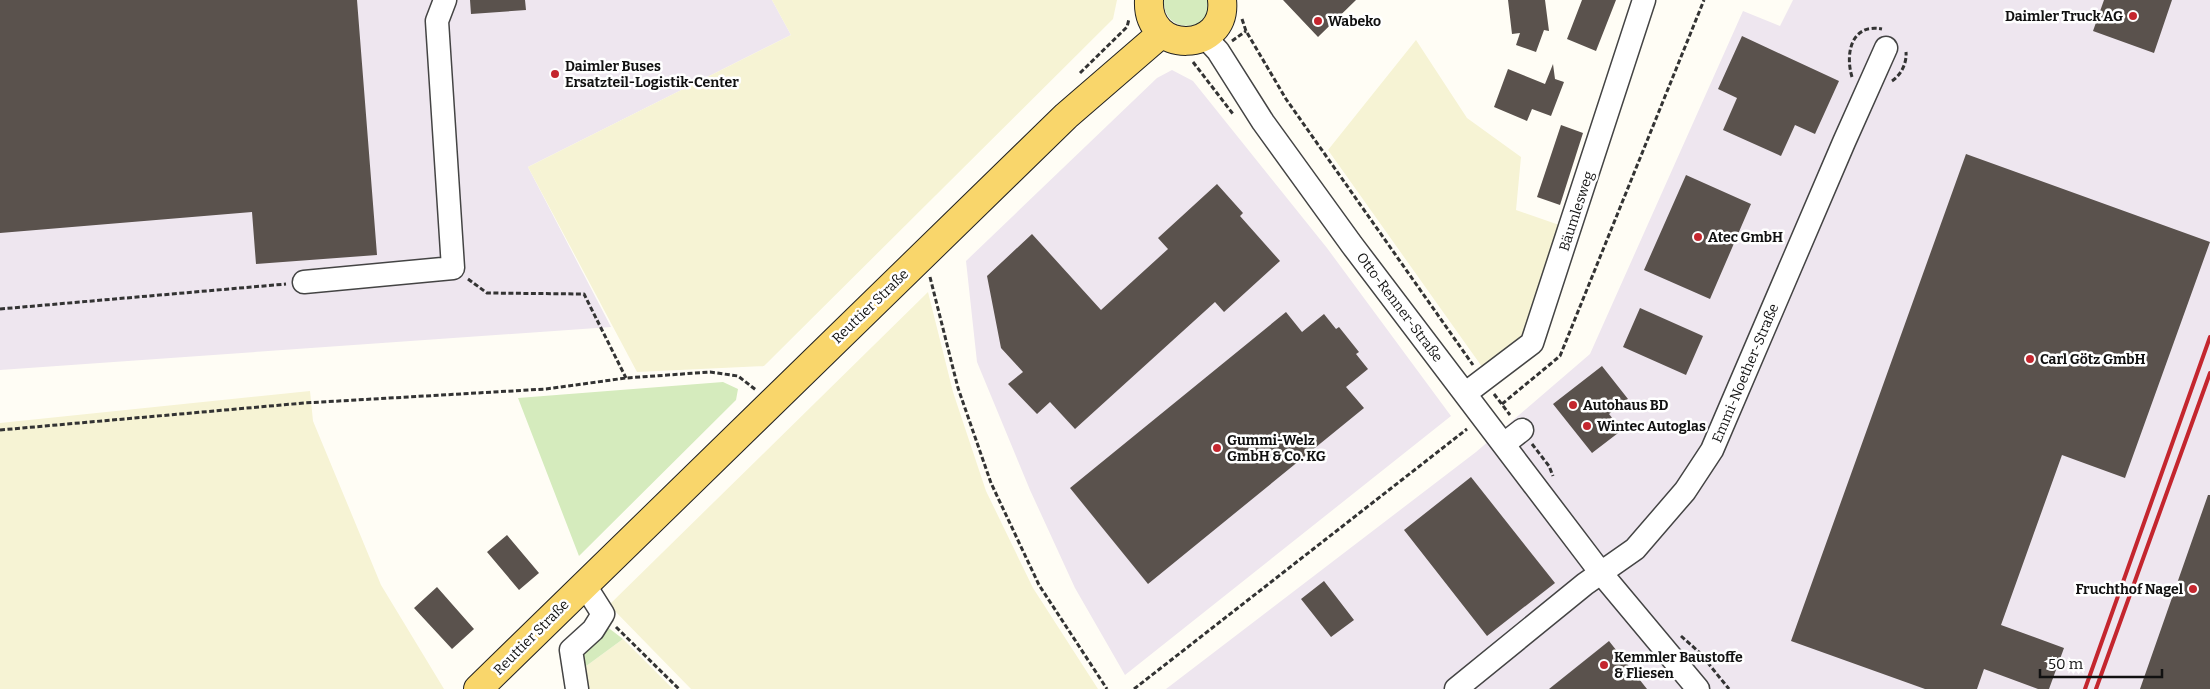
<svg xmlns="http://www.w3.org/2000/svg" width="2210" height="689" font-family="Bitter,serif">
<rect width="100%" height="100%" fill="#fffdf5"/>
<path fill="#eee6ef" d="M0 0H772L791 35 528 167 611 327 0 370Z
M1793 0H2210V689H1166L1476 452 1590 354 1743 11 1780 26Z
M1172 70 1193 81 1327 248 1451 416 1125 675 1075 588 1030 490 977 362 966 261 1157 78Z"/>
<path fill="#f6f3d4" d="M772 0H1117L1113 19 764 366 637 372 528 167 791 35Z
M1416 40 1467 118 1521 157 1516 210 1565 227 1528 337 1485 371 1328 150Z
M928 292 953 392 986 491 1033 588 1098 689H691L609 605Z
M310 391 313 421 381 585 444 689H0V423Z
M623 639 673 689H581L578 672Z"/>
<path fill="#d5ebbd" d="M1164 0H1211L1206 19C1188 33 1163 25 1164 0Z
M723 382 738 389 736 400 579 556 518 398Z
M606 626 623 639 578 672 580 651Z"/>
<path fill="#5a524d" d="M0 0H357L377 255 256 264 252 212 0 233Z
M470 0H525L526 10 471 14Z
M1283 0H1356L1318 37Z
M1508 0H1545L1549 31 1544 30 1536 52 1516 45 1520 33 1512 34Z
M1582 0H1616L1596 51 1567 39Z
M2104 0H2172L2154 53 2093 31Z
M1742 36 1839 81 1815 134 1795 125 1781 156 1723 130 1737 98 1718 89Z
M1553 64 1555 79 1564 82 1551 116 1532 109 1527 121 1494 107 1508 69 1545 84Z
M1561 125 1583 133 1560 205 1537 197Z
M1966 154 2210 242 2125 478 2062 455 2001 625 2064 648 2049 689H2038L1984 669 1977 689H1925L1791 641Z
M1686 175 1751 204 1710 299 1644 270Z
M1217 184 1243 213 1240 216 1280 261 1224 312 1215 302 1075 429 1050 402 1037 414 1008 384 1023 372 1001 348 987 276 1032 234 1101 310 1168 249 1158 238Z
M1640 308 1703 336 1686 375 1623 347Z
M1286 312 1302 332 1324 314 1336 329 1339 327 1359 352 1356 354 1368 369 1346 387 1364 408 1148 584 1070 488Z
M1602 366 1628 399 1609 414 1622 430 1592 453 1553 404Z
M1471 477 1555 583 1487 636 1404 530Z
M2208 495H2210V689H2140Z
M507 535 539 573 519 590 487 552Z
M1324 581 1354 620 1331 637 1301 599Z
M437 587 474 629 452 649 414 608Z
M1609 641 1647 689H1549Z"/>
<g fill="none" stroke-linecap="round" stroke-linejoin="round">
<g stroke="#444" stroke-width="25">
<path id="minor" d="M1204 36 1218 51 1263 122 1352 245 1601 573 1698 689
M304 282 453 268 437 21 445 0
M1466 393 1532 343 1644 0
M1504 444 1522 430
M577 689 571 650 593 630 603 614 584 584
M1456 689 1585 584 1635 549 1685 491 1712 450 1844 142 1886 48"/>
</g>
<g stroke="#222" stroke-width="30">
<path id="major" d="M1149 0C1146 56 1228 53 1222 0
M478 689 1066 116 1162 33"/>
</g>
<path stroke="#333" stroke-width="3" stroke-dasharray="5 2.5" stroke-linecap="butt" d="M1242 19 1246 31 1286 99 1473 365
M1232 41 1246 31
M1193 62 1233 114
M1080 73 1127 27 1129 19
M1852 77C1845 54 1851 23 1882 29
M1892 81C1901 75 1907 63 1906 52
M930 277 958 388 991 483 1039 585 1107 689
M468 279 487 293 584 294 626 378
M0 309 286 284
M1494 394 1510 415
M1502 404 1560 356 1704 0
M0 430 304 403 546 389 626 378 710 372 738 376 756 390
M1532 444 1549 466 1553 476
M616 627 679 689
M1681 636 1699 652 1729 689
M1134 689 1467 429"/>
<use href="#minor" stroke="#fff" stroke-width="22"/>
<use href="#major" stroke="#f9d66b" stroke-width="28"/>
<path stroke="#c4262e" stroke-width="4" d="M2085 689 2210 337
M2096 689 2210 373"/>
</g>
<g fill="#c4262e" stroke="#fff" stroke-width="2">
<circle cx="2133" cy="16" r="5"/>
<circle cx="1318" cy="21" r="5"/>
<circle cx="555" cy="74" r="5"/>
<circle cx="1698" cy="237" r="5"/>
<circle cx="2030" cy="359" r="5"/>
<circle cx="1573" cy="405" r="5"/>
<circle cx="1587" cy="426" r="5"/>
<circle cx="1217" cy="448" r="5"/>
<circle cx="2193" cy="589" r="5"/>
<circle cx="1604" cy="665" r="5"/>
</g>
<g text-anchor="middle" stroke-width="5" stroke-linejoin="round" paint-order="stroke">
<g font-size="14" font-weight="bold" fill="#111" stroke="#fff" text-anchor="start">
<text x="2123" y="21" text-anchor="end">Daimler Truck AG</text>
<text x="1328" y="26">Wabeko</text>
<text x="565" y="71">Daimler Buses<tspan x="565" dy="16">Ersatzteil-Logistik-Center</tspan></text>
<text x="1708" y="242">Atec GmbH</text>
<text x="2040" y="364">Carl Götz GmbH</text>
<text x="1583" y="410">Autohaus BD</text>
<text x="1597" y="431">Wintec Autoglas</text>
<text x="1227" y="445">Gummi-Welz<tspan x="1227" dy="16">GmbH &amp; Co. KG</tspan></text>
<text x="2183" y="594" text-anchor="end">Fruchthof Nagel</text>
<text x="1614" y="662">Kemmler Baustoffe<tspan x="1614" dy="16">&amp; Fliesen</tspan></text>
</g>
<g font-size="14" fill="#111" stroke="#fff">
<text transform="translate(1576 211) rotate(-72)" y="5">Bäumlesweg</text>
<text transform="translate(870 306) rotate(-44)" y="5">Reuttier Straße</text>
<text transform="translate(1400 307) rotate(53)" y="5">Otto-Renner-Straße</text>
<text transform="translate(1745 373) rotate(-67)" y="5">Emmi-Noether-Straße</text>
<text transform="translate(531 637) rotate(-45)" y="5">Reuttier Straße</text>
</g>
</g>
<path d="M2040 669v8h122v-8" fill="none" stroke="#111111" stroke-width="2.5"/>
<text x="2048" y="669" font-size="15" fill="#111111" stroke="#ffffff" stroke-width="4" paint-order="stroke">50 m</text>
</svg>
